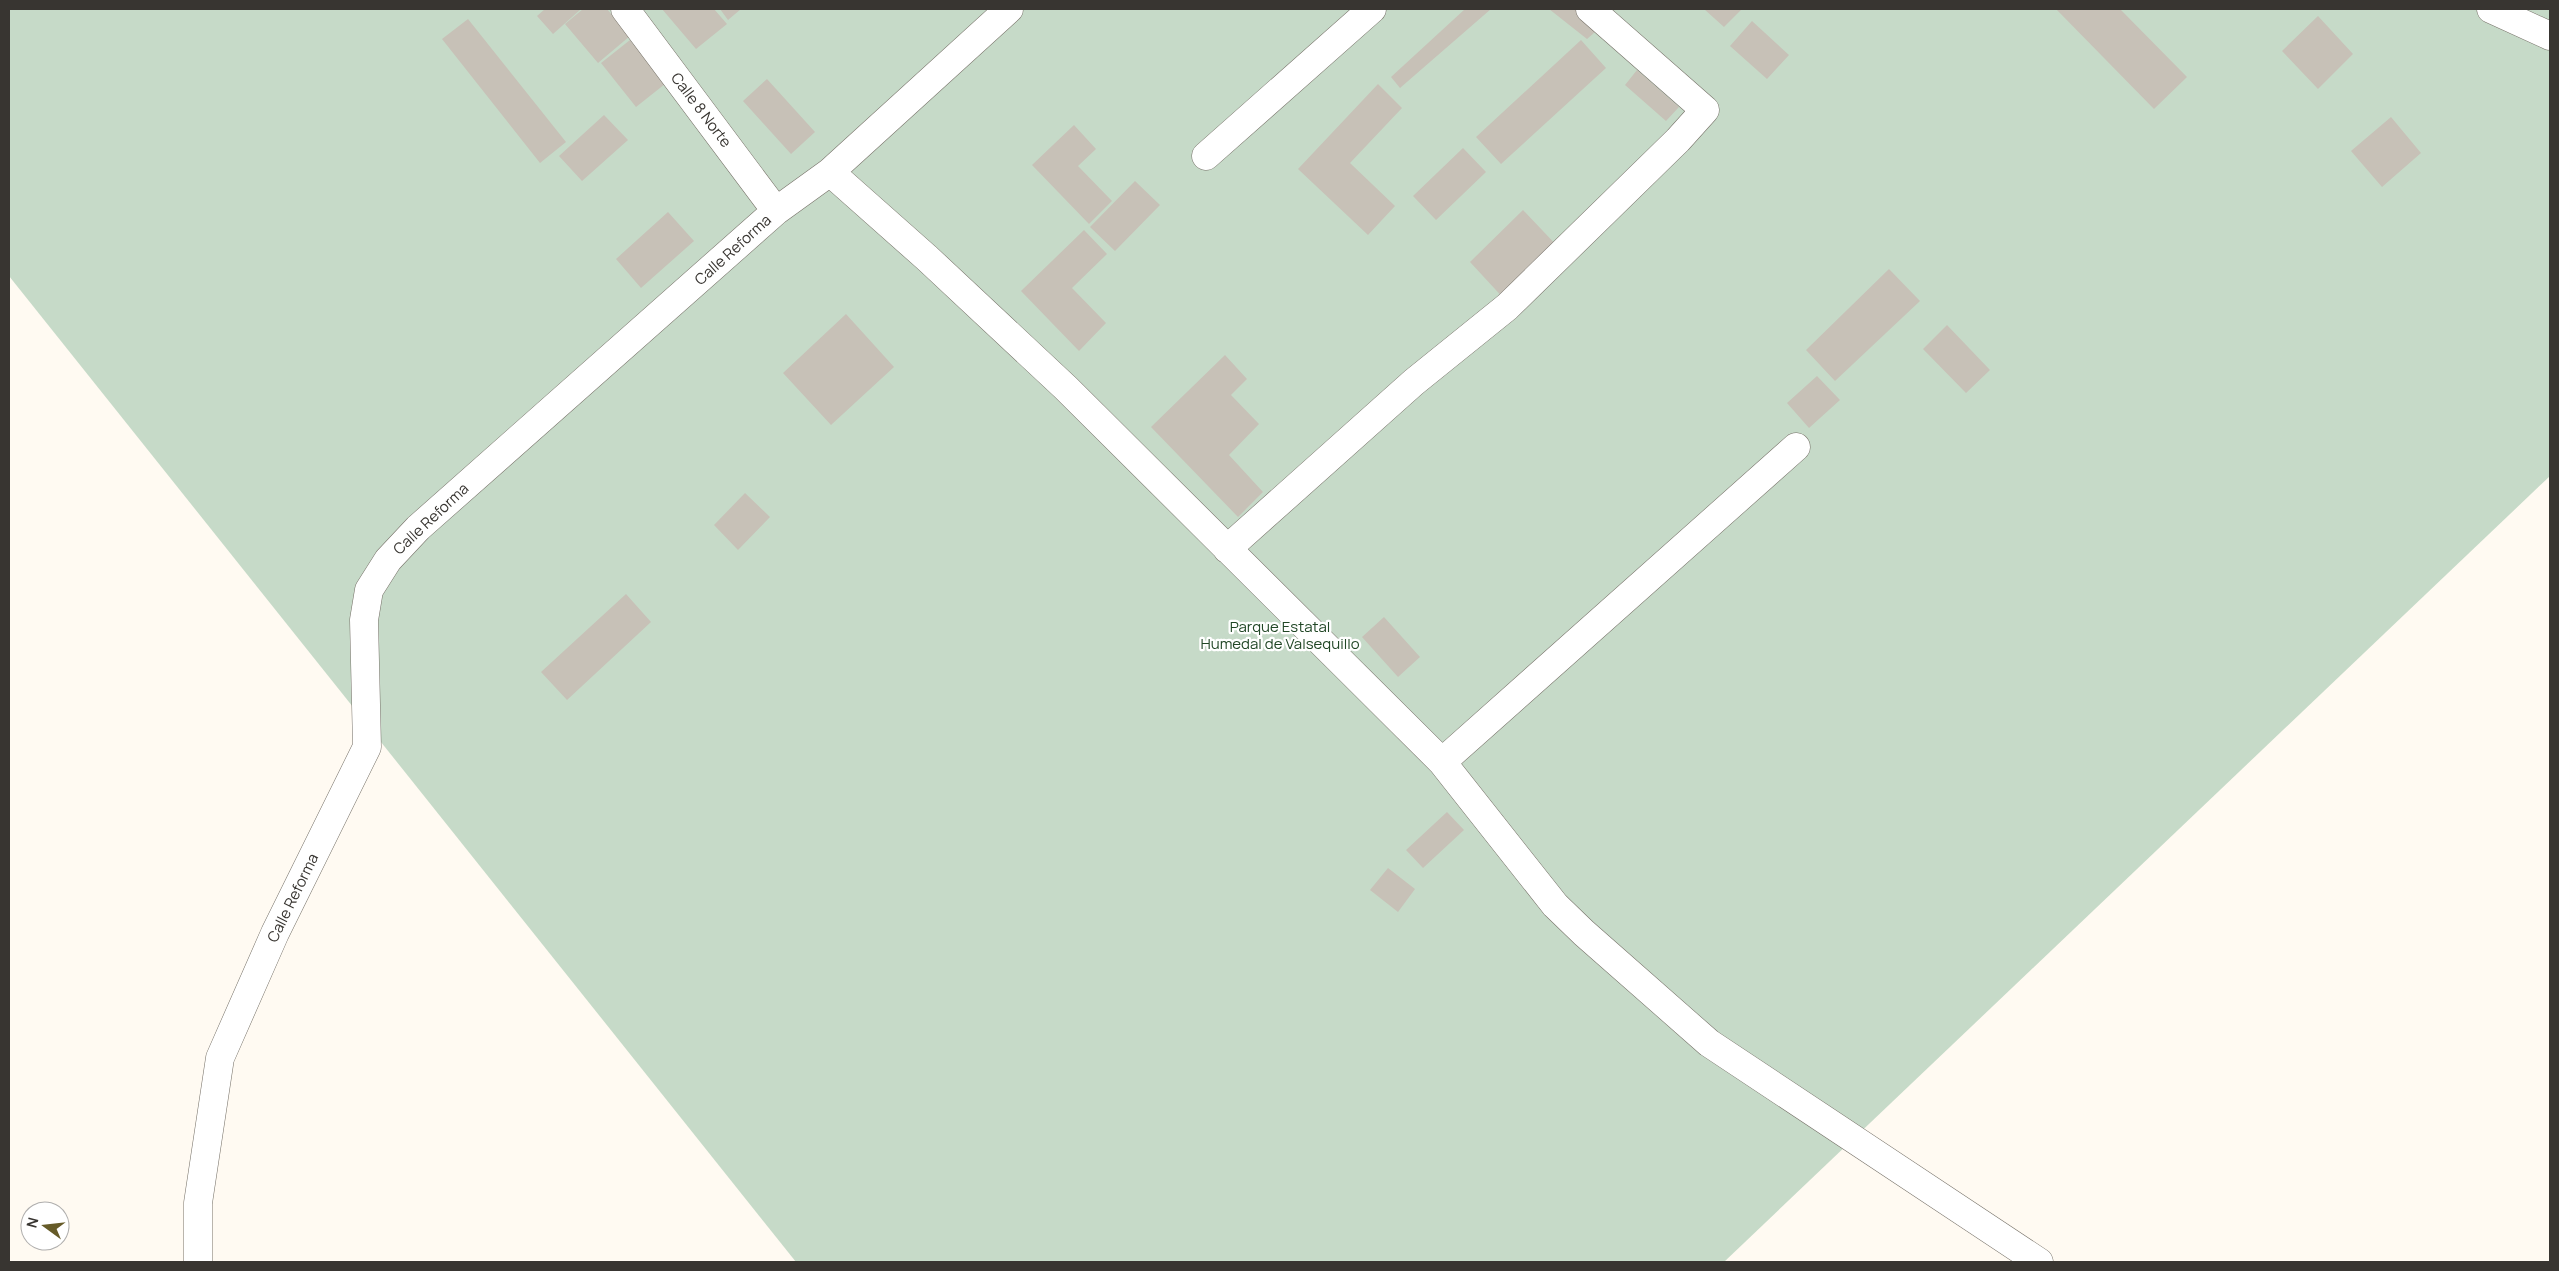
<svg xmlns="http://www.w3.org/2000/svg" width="2559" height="1271" font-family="Manrope,sans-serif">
<rect width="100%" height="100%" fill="#fffaf2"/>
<path fill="#c6dac8" d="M9 9H2550V476L1724 1262H796L9 276Z"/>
<path fill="#c7c1b7" d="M545 9H581L553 34 537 16Z
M583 9H607L630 36 598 63 565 24Z
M662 9H714L727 24 696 49Z
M720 9H741L728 20Z
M1465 9H1491L1400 88 1391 77Z
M1549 9H1580L1602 26 1587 39Z
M1704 9H1742L1724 27Z
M2056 9H2120L2187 77 2154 109Z
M2318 16 2353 54 2318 89 2282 51Z
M468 19 566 142 540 163 442 39Z
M1752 21 1789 55 1767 79 1730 46Z
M630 40 665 84 636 107 601 63Z
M1581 40 1606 68 1501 164 1476 137Z
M1637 70 1679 107 1666 121 1625 85Z
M767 79 815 132 791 154 743 101Z
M1378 84 1402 108 1350 163 1395 206 1368 235 1298 169Z
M604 115 628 140 582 181 559 156Z
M2391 117 2421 153 2382 187 2351 151Z
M1074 125 1096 149 1078 166 1112 201 1089 224 1032 165Z
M1463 148 1486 172 1436 220 1413 196Z
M1135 181 1160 205 1115 251 1090 227Z
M1523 210 1561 250 1507 302 1470 262Z
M668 212 694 241 641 288 616 259Z
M1084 230 1107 254 1072 288 1106 323 1079 351 1021 291Z
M1889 269 1920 301 1835 381 1806 350Z
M846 314 894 367 831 425 783 373Z
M1947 325 1990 370 1966 393 1923 349Z
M1225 355 1247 379 1231 395 1259 424 1229 455 1263 492 1238 517 1151 427Z
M1817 376 1840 400 1809 428 1787 403Z
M745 493 770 517 738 550 714 525Z
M626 594 651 622 567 700 541 672Z
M1384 617 1420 657 1398 677 1362 637Z
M1447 812 1464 830 1423 868 1406 850Z
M1388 868 1415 889 1398 912 1370 890Z"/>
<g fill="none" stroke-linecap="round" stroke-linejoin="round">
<g stroke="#767168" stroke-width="29">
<path id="minor" d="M625 9 776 211
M2491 9 2550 36
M1206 156 1372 9
M830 172 927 258 1066 388 1442 762 1555 905 1584 933 1709 1043 2039 1262
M1227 549 1414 382 1507 307 1678 140 1705 110 1590 9
M1442 762 1796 447
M198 1262V1203L220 1058 275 933 367 747 364 620 369 590 388 560 418 528 776 211 830 172 1009 9"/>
</g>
<use href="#minor" stroke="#fff" stroke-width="28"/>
</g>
<g text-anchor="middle" stroke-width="4.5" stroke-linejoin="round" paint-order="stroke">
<g font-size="15" fill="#383531" stroke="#fff">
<text transform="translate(701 110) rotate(53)" y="5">Calle 8 Norte</text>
<text transform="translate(733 250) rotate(-42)" y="5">Calle Reforma</text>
<text transform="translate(431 519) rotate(-43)" y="5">Calle Reforma</text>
<text transform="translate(293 898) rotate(-64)" y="5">Calle Reforma</text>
</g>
<g font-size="15" fill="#214726" stroke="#fff">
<text x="1280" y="632">Parque Estatal<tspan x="1280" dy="17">Humedal de Valsequillo</tspan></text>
</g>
</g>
<rect width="2559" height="1271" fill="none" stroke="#383531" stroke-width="20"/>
<g transform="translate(45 1226) rotate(285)"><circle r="24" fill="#ffffff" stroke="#afaead"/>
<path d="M0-4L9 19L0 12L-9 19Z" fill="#665b28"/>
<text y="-8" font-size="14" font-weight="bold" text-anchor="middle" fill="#383531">N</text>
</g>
</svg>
